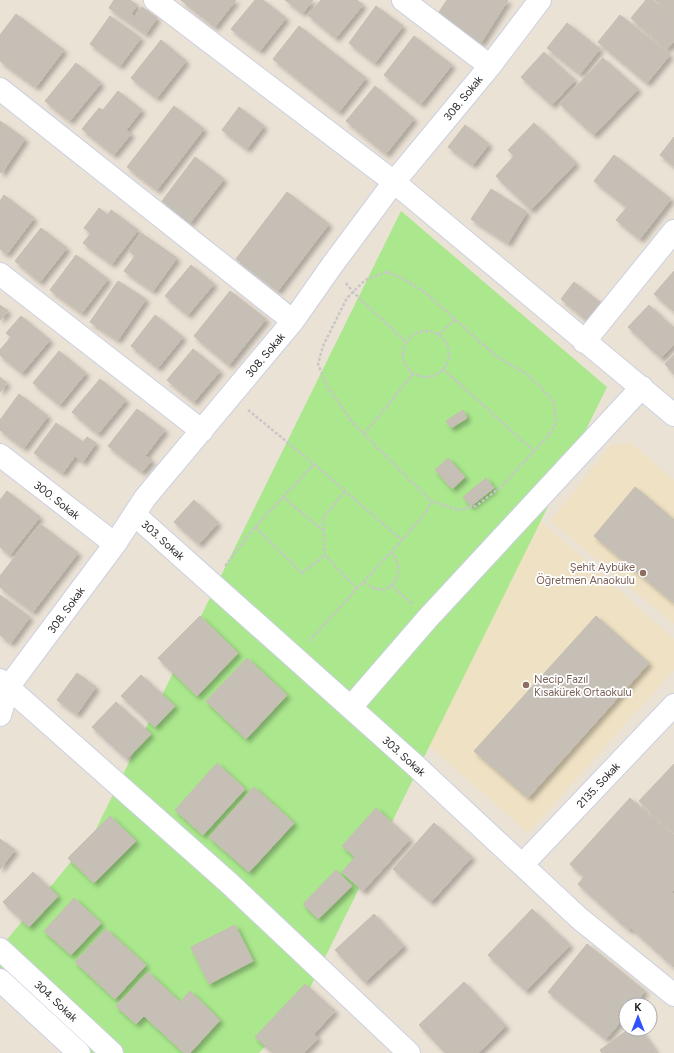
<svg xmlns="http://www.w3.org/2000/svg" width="674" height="1053" font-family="Figtree,sans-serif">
<defs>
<filter id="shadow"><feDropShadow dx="3.5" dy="3.5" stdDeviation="2" flood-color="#0004"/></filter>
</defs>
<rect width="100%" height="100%" fill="#ebe2d6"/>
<path fill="#efe1c3" d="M631 443 674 480V624L550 521 611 445Z
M539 519 674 639V670L528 833 378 700Z"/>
<path fill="#aae78d" d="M401 211 607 387 299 1010 259 1053H89L0 976V948L93 835Z"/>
<path fill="#c6bfb6" stroke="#c6beb0" filter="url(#shadow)" d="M114 0H130L137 5 131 14 135 17 142 7 157 18 146 34 109 8Z
M181 0H236L215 27Z
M255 0H263L286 18 260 51 231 29Z
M285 0H313L303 13Z
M321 0H357L363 5 336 38 308 15Z
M447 0H508L481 43 437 15Z
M646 0H653L674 18V42L667 49 631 18Z
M655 0H674V16Z
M376 6 403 26 375 63 349 43Z
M16 14 64 50 36 87 0 61V35Z
M620 15 670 55 647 83 598 42Z
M110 16 141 38 120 66 90 44Z
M567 23 600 49 580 74 547 48Z
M299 26 366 78 339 112 273 59Z
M414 36 452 65 421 104 384 75Z
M161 40 186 61 157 98 131 78Z
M544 52 575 80 552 105 521 77Z
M603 58 638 89 594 135 560 104Z
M76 63 101 83 70 121 45 101Z
M375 86 414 119 386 154 346 121Z
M118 91 142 110 126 130 131 134 114 155 82 129 99 108 103 110Z
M174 106 204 129 157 190 127 167Z
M239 107 264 126 247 149 222 130Z
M0 121 25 139 2 173 0 172Z
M534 123 576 163 531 210 496 176 514 156 508 150Z
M465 125 489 144 473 165 448 147Z
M674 137V166L660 155Z
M614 155 671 199 640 239 616 220 627 207 594 181Z
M195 157 224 179 190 223 162 201Z
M491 189 527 212 508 243 471 219Z
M287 192 329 224 278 291 236 259Z
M4 195 34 218 7 254 0 249V201Z
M99 208 108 215 111 210 138 230 112 264 83 243 91 233 84 228Z
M41 228 67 248 40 282 15 261Z
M141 233 177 258 153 291 124 271 135 256 129 251Z
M76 255 108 279 82 313 50 290Z
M191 265 214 284 188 315 165 296Z
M674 271V311L654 294Z
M118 281 146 299 118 340 90 322Z
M574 282 601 303 587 320 561 299Z
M230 291 266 319 229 365 194 336Z
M0 305 8 311 0 320Z
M649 305 674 328V344L661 358 628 327Z
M155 315 183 337 158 368 131 346Z
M21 316 50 340 22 373 0 355V350L11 337 6 333Z
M193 349 220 371 194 402 167 380Z
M59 351 86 373 60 405 33 383Z
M674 355V374L665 364Z
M0 377 7 383 0 392Z
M100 379 126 400 98 434 72 412Z
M19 394 48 416 24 448 0 430V420Z
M137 409 165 430 145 456 152 460 142 472 108 446Z
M463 410 467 418 451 428 446 421Z
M56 423 83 442 87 437 96 443 83 462 75 456 63 473 34 453Z
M448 458 465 477 452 489 435 470Z
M486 478 494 488 471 506 463 497Z
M635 487 674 520V603L594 536Z
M7 491 40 517 10 555 0 547V500Z
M194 500 218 523 199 544 174 522Z
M40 524 78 553 33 612 0 587V576Z
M0 595 30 617 11 643 0 635Z
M200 616 238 653 197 696 158 658Z
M596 616 649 663 528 798 474 751Z
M247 658 287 695 246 739 206 701Z
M77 673 96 687 77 714 57 700Z
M141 675 175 706 155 727 121 696Z
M116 702 151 734 127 759 92 727Z
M217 763 245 789 203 835 175 810Z
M674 764V833L639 801Z
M254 787 294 823 249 872 209 837Z
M630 798 674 837V890L672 892 674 894V967L631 928 629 930 578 884 584 877 570 864Z
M376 808 410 839 363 891 342 872 355 857 342 846Z
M110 816 136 841 94 883 68 858Z
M434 823 472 857 431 902 393 869Z
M0 839 15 850 0 869Z
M336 870 352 886 318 919 303 904Z
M33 872 58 896 29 927 3 902Z
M74 898 101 923 71 955 44 931Z
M532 909 570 945 526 991 488 955Z
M374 914 404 946 365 982 335 950Z
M235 925 253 961 209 984 191 947Z
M106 929 146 965 115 999 75 962Z
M587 944 645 991 634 1005H626V1015L606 1039 548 992Z
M148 972 180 1002 190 991 220 1020 190 1053H184L144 1016 136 1024 116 1006Z
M464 982 506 1026 478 1053H446L419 1025Z
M305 984 335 1011 314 1034 318 1038 304 1053H273L255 1037Z
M629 1029H640L656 1052 602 1053 600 1050Z"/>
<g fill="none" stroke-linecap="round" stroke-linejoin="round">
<g stroke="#cbcfe1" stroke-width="24">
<path id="minor" d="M155 0 394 182 674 415
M403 0 490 66
M0 89 293 321
M0 274 202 431
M584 342 674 231
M0 455 115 544
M135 515 417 767 579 918 674 995
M0 680 229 883 409 1053
M351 707 428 618 642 387
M0 715 9 686 115 544 145 498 293 321 333 264 394 182 490 66 540 0
M522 865 674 705
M0 949 112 1053
M0 980 79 1053"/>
</g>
<path stroke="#c7c7c7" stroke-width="2.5" stroke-dasharray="3 2" stroke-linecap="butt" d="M387 272 402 278 426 293 496 356 525 373 539 385 554 402 556 423 548 436 501 487 476 506 459 510 431 501 352 422 327 386 318 364 323 346 347 298 365 280Z
M346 283 353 292 407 343
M403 354a23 23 0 1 1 46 0a23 23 0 1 1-46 0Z
M439 335 455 319
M443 369 534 451
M248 410 314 464 402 540
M364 434 413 374
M345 491 323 518 325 555 357 589
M283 497 324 531
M255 527 302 573 325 555
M225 566 255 527 314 464
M364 582 372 588 385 590C401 578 402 568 392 552
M391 585 412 604
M309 641 402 540 427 511 431 501"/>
<use href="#minor" stroke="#fff" stroke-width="22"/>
</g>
<g fill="#8d6e63" stroke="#fff" stroke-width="1.5">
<circle cx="643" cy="573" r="4"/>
<circle cx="526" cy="685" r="4"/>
</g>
<g text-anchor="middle" stroke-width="3.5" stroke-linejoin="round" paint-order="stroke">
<g font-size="11" fill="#262626" stroke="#fff">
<text transform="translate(463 98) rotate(-51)" y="4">308. Sokak</text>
<text transform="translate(265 355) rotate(-50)" y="4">308. Sokak</text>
<text transform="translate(57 500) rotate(38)" y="4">300. Sokak</text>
<text transform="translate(163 540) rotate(42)" y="4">303. Sokak</text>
<text transform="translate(66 610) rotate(-54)" y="4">308. Sokak</text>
<text transform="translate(404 756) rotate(42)" y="4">303. Sokak</text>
<text transform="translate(598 785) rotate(-47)" y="4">2135. Sokak</text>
<text transform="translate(56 1001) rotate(43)" y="4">304. Sokak</text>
</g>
<g font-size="11" fill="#785e54" stroke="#fff" text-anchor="end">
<text x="635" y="571">Şehit Aybüke<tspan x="635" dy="13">Öğretmen Anaokulu</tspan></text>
<text x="534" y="683" text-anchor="start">Necip Fazıl<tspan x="534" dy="13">Kısakürek Ortaokulu</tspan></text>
</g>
</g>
<g transform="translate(638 1017)"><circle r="19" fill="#ffffff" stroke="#a8a8a8"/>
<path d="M0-3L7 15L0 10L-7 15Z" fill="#2f53ff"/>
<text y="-6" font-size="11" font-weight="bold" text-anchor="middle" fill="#262626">K</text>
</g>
</svg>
